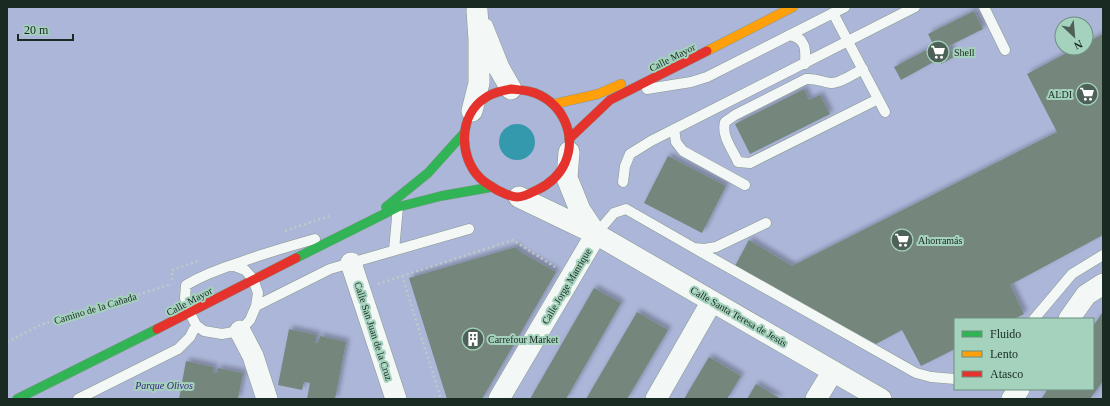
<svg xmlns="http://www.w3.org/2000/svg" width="1110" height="406" font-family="Georgia,serif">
<defs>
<filter id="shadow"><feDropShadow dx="3.5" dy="-3.5" stdDeviation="2" flood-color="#0004"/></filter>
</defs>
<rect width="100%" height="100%" fill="#b0c8bc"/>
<path fill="#acb6d9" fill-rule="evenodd" d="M7 7H1103V399H7ZM1062 24H1086V48H1062ZM955 319H1093V389H955Z"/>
<path fill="#3599ae" d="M499 142a18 18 0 1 1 36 0a18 18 0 1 1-36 0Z"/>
<path fill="#74877d" filter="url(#shadow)" d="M974 11 983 29 949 46 954 57 941 64 939 59 901 80 894 67 934 46 928 34Z
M1103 34V235L1010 285 1024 314 1014 319H955V349L921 366 902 330 876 344 734 268 749 240 792 266 1057 132 1027 74 1076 48H1086V43Z
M804 89 809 100 820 95 830 114 750 154 735 124Z
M668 156 726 186 702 233 644 203Z
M516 247 519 251 556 272 482 399H447L409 278Z
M594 288 621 303 566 399H530Z
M637 312 668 330 627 399H586Z
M1103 312V381L1090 399H1041L1048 389H1093V326Z
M289 329 317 335 315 343H318L320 336 346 342 335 399H307L310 383 304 382 302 390 278 385Z
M709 357 741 376 727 399H684Z
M186 361 214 367 213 372 217 373 218 368 243 373 238 399H179Z
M756 384 781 399H747Z"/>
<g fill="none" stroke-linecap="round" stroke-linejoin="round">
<g stroke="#86988f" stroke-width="11">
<path id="lane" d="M984 7 1005 50
M833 13 885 112
M789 35C806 38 806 49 805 64
M863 69C855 73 839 84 831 83 822 82 816 78 806 79L735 115 725 122C721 136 733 150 738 162L750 163 878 99
M647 89 691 82 707 77 845 7
M674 129 676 142 683 151 745 185
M623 182 625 166 630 154 651 141 915 7
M596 234 614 213 626 209 694 248 704 249 716 247 766 223
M694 248 916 373 931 377 955 379
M394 250 398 207
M232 265 245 270 253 279 258 293 256 306 250 320 240 331 222 334 204 331 196 325 190 313 185 298 186 285C203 275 222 268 241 262 265 253 290 246 315 239
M256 306 330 269 469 229
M1034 319 1072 274 1103 255
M78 399 178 349 190 337 196 325"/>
</g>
<g stroke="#86988f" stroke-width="22">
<path id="street" d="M483 28 499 68 511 89
M472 111 479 83V40L477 10
M569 152 567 178 580 210 596 234
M519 197 596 234 881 399
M351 263 396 399
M1069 319 1086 295 1103 284
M240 331 253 356 267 399
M499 399 596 234
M656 399 712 301
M816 399 833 371
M1012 399 1019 389"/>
</g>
<g stroke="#86988f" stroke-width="10">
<path id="fast" d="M386 207 428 173 464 133
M296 258 398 207 441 196 492 187
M17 399 157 329"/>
</g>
<g stroke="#86988f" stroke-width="10">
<path id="slow" d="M707 51 793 7
M554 104 598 94 621 84"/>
</g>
<g stroke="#86988f" stroke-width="10">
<path id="jam" d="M511 89C519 90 527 90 535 93 563 104 577 135 565 163 559 176 550 184 537 190 531 193 524 197 517 197 510 197 504 193 497 190 491 186 485 183 480 178 458 156 459 115 485 98 493 92 502 91 511 89Z
M569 139 610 100 707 51
M157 329 296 258"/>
</g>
<path stroke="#c1c9c5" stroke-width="2.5" stroke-dasharray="2 3" stroke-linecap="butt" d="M285 231 332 215
M402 276 513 240 555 267
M172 280V270L198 261
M378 284 402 276 441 399
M7 342 40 325 172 284"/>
<use href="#lane" stroke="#f3f7f5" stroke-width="10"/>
<use href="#street" stroke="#f3f7f5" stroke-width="21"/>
<use href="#fast" stroke="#30b455" stroke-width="9"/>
<use href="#slow" stroke="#ff9f0a" stroke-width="9"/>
<use href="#jam" stroke="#e5322d" stroke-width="9"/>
</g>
<defs>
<g id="supermarket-disc" transform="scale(1.15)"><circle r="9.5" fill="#4e6158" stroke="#a5d2bc"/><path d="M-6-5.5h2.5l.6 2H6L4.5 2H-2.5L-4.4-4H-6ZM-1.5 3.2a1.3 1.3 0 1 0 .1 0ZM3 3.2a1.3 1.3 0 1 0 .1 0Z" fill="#fff"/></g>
<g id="building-disc" transform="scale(1.15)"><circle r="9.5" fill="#4e6158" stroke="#a5d2bc"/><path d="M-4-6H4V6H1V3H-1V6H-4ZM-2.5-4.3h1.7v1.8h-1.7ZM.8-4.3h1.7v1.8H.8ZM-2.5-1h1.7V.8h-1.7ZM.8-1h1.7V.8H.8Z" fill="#fff"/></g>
</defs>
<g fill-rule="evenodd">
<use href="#supermarket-disc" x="938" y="52"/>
<use href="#supermarket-disc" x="1087" y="94"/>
<use href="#supermarket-disc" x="902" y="240"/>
<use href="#building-disc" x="473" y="339"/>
</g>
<g text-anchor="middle" stroke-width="4" stroke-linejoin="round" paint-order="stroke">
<g font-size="10" fill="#192a22" stroke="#a5d2bc" text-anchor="start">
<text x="954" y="56">Shell</text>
<text x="1072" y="98" text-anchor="end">ALDI</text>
<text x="918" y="244">Ahorramás</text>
<text x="488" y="343">Carrefour Market</text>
</g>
<g font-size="10" fill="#192a22" stroke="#a5d2bc">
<text transform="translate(672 57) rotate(-27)" y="4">Calle Mayor</text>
<text transform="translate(566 286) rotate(-59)" y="4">Calle Jorge Manrique</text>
<text transform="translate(189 301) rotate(-28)" y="4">Calle Mayor</text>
<text transform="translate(95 308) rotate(-17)" y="4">Camino de la Cañada</text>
<text transform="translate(739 316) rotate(30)" y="4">Calle Santa Teresa de Jesús</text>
<text transform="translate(374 331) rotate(72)" y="4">Calle San Juan de la Cruz</text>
</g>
<g font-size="10" font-style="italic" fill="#35267c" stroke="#a5d2bc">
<text x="164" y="389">Parque Olivos</text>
</g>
</g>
<rect width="1110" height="406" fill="none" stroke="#192a22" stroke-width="16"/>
<rect x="954" y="318" width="140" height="72" fill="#a5d2bc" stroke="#6d8f7e"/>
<rect x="962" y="331" width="20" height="6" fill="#30b455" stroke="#6d8f7e"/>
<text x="990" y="338" font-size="12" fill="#192a22">Fluido</text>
<rect x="962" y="351" width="20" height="6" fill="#ff9f0a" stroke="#6d8f7e"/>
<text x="990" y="358" font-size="12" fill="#192a22">Lento</text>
<rect x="962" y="371" width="20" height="6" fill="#e5322d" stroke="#6d8f7e"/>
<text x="990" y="378" font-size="12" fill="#192a22">Atasco</text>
<g transform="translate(1074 36) rotate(154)"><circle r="19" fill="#a5d2bc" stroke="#6d8f7e"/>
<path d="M0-3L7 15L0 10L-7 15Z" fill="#4e6158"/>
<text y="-6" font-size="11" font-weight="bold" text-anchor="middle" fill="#192a22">N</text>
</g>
<path d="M18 34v6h55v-6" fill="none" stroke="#192a22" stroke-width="2"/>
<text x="24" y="34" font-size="12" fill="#192a22" stroke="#a5d2bc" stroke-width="3" paint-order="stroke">20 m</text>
</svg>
